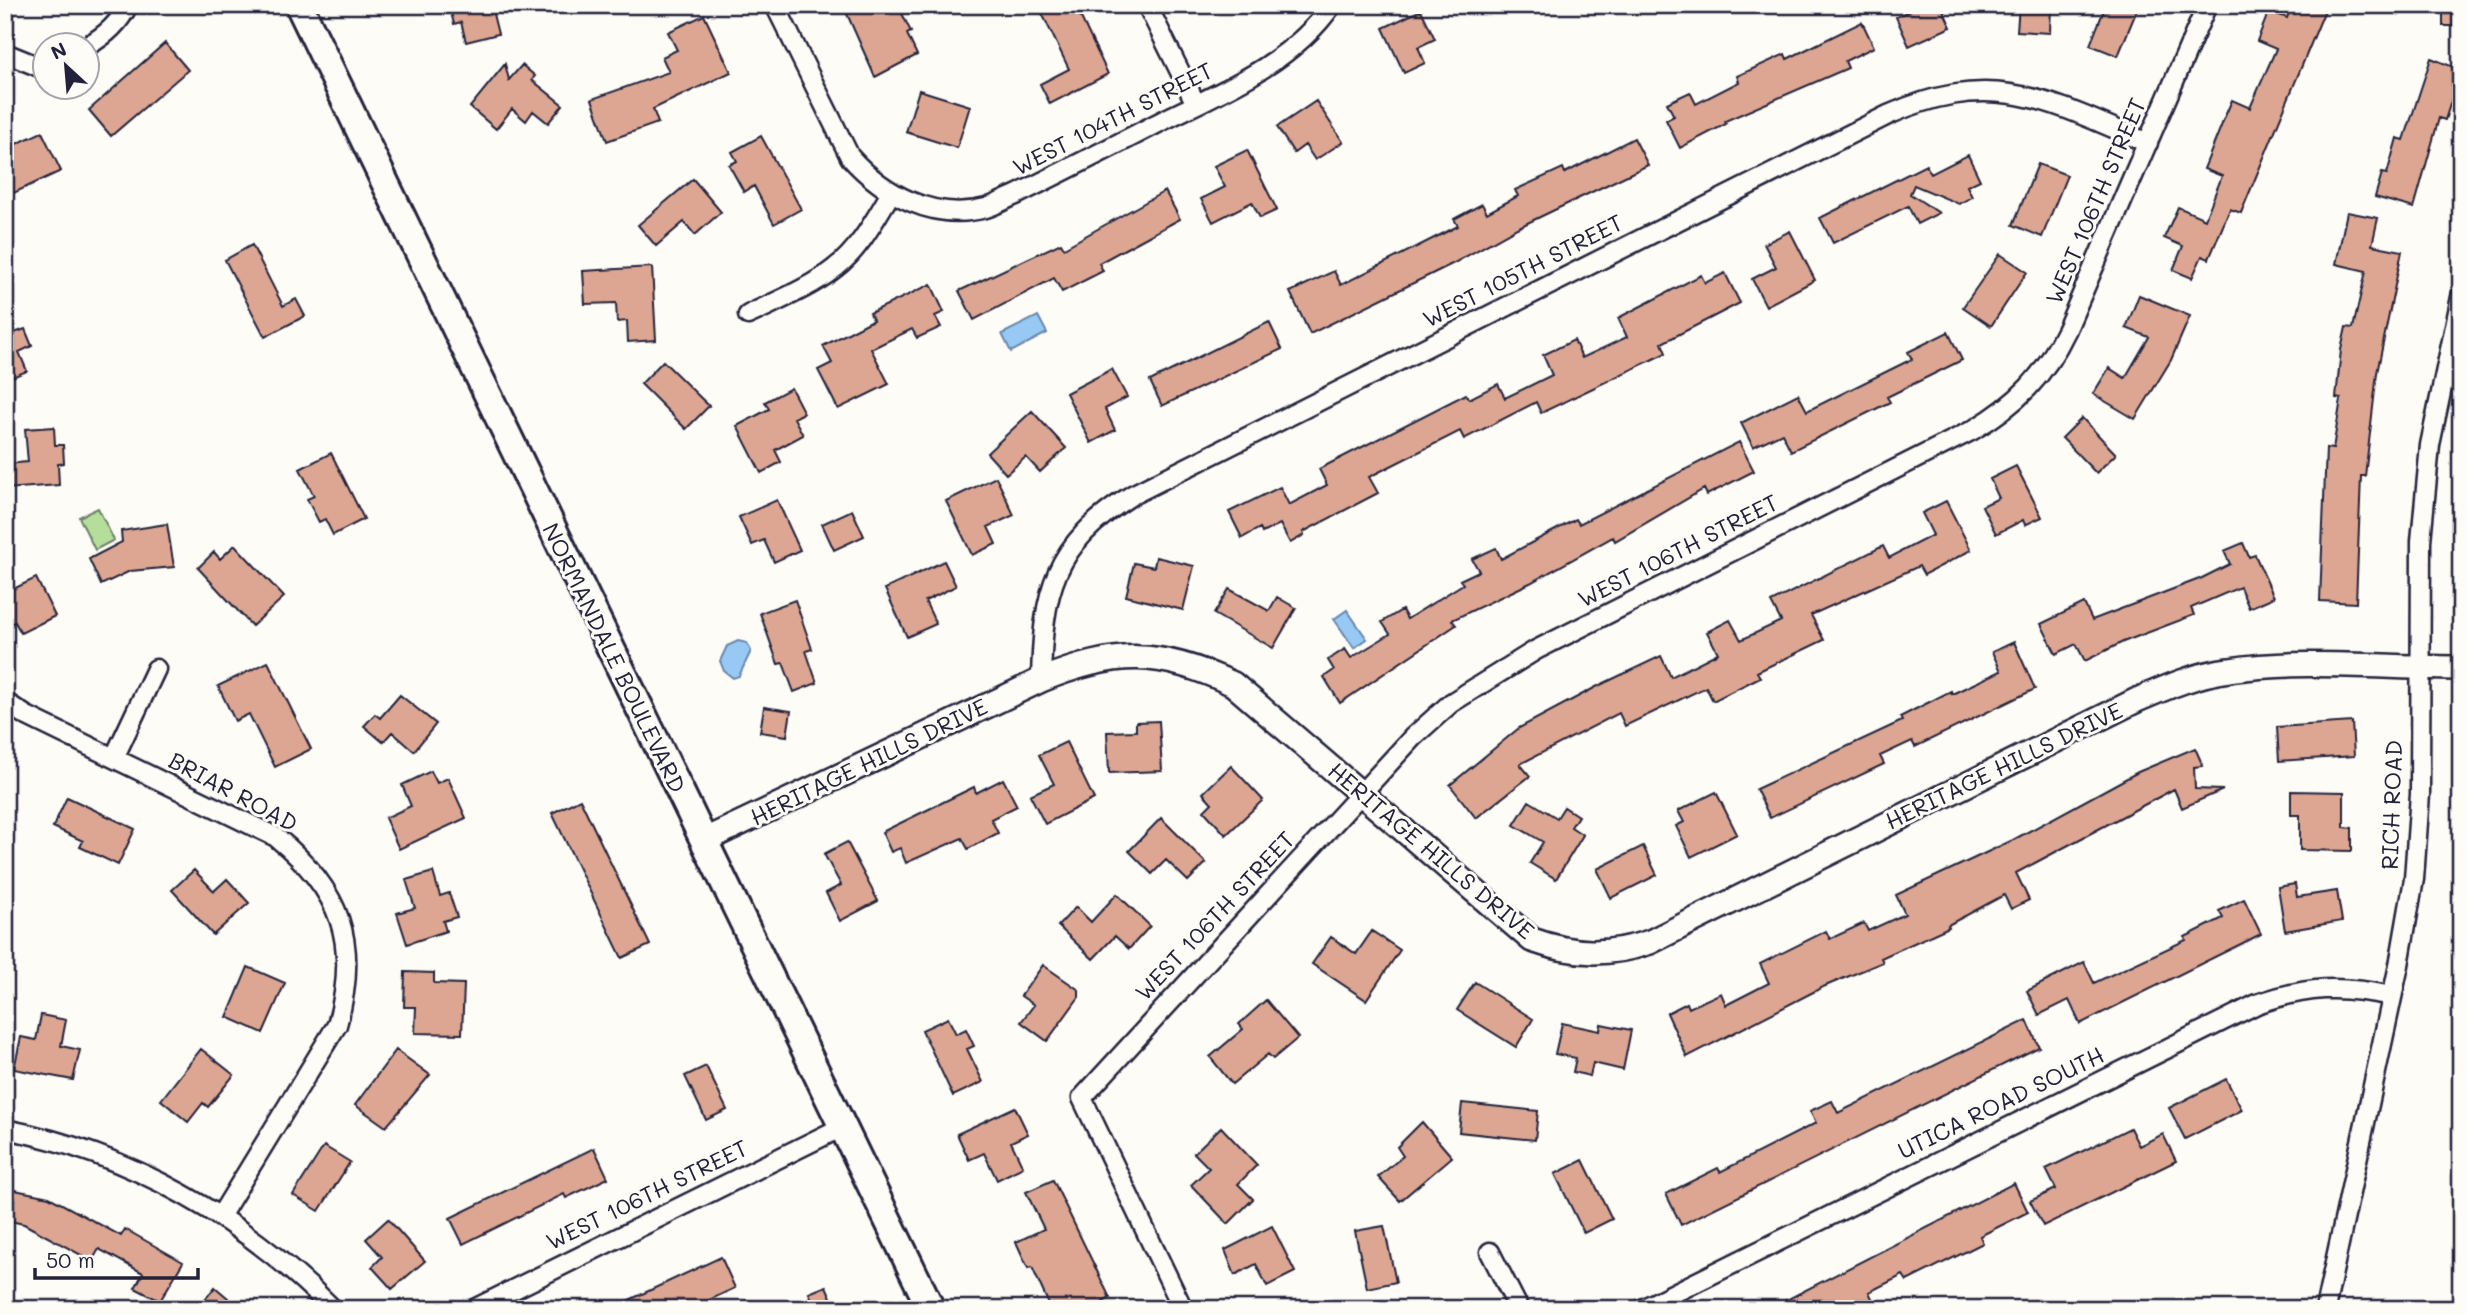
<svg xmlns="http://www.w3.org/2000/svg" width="2466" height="1314" font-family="Mali,sans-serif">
<rect width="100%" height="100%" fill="#fdfcf7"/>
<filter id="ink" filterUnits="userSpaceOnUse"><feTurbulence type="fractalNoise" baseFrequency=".0143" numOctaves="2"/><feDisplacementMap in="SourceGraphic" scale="14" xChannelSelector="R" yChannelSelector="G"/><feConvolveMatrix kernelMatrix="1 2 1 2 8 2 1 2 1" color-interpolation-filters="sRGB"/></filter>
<g filter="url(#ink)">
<path fill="#b5de9b" stroke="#6c806b" stroke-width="2" d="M98 508 114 540 95 550 79 517Z"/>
<path fill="#97c9f4" stroke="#6886aa" stroke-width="2" d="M1038 316 1047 333 1011 352 1002 334Z
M1347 610 1367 639 1354 648 1334 619Z
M738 641 747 643 751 651 739 676 733 678 724 671 720 661 727 646Z"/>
<path fill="#dca692" stroke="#22223b" stroke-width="2" d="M449 5H502V12L493 14 498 34 466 42 461 22 454 24Z
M843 5H898L911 32 907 34 917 55 875 77Z
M1038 5H1075L1108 74 1050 104 1040 84 1069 69Z
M1921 5H1941L1951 27 1909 46 1896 17Z
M2019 5H2051L2050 33 2017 31Z
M2106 5H2139L2118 56 2090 45Z
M2292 5H2327L2241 213 2230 209 2209 259 2202 256 2192 278 2173 270 2183 246 2164 238 2178 207 2205 219 2222 176 2204 169 2226 114 2232 100 2250 108 2276 49 2257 41 2269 11 2287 18Z
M2443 5H2461V26H2443Z
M1421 10 1435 39 1418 47 1425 63 1404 73 1383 28Z
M704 15 731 72 653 109 658 123 607 141 592 99 669 72 662 57 677 50 668 32Z
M1862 22 1874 47 1845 61 1848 68 1725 121 1726 124 1680 148 1666 120 1674 116 1667 103 1690 92 1696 104 1739 82 1737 76 1785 54 1787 59Z
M165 43 188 70 111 136 89 110Z
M2431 58 2461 70 2445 120 2439 118 2414 208 2375 197 2382 173 2387 174 2397 138 2404 140Z
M505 64 509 80 522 65 535 76 532 80 563 105 548 123 533 111 526 121 512 109 496 129 470 107Z
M919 90 970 106 957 148 906 132Z
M1316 101 1343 142 1315 160 1305 145 1294 153 1277 127Z
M42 132 61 171 5 197V149Z
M761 136 801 209 774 224 754 186 744 192 729 165 737 161 732 152Z
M1634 138 1648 165 1517 228 1454 263 1310 334 1290 292 1334 271 1341 285 1458 226 1454 219 1482 204 1487 213 1518 196 1515 190 1563 168 1565 173Z
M1247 150 1277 210 1260 218 1252 202 1213 222 1201 199 1225 187 1214 166Z
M1968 155 1980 180 1967 186 1972 197 1959 204 1914 185 1910 194 1939 213 1917 224 1908 206 1833 243 1820 218 1926 165 1931 174Z
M2038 164 2067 175 2042 237 2013 225Z
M693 179 721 212 695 235 684 222 656 246 638 225Z
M1165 191 1180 219 1099 263 1103 271 1062 292 1054 278 974 320 959 291 1061 243 1064 248Z
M2347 212 2378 218 2372 245 2402 251 2377 373 2365 476H2361L2356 603 2320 601 2326 448 2333 449 2341 399 2336 398 2341 350 2346 327 2353 328 2366 271 2336 264Z
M1790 231 1815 280 1766 306 1752 279 1776 267 1764 244Z
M252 245 283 306 296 299 305 316 265 337 225 260Z
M2000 254 2027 272 1991 326 1963 307Z
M652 267 656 340 628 342 627 321 617 322 616 303 585 304 583 271Z
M1725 273 1740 303 1662 343 1666 353 1541 413 1536 402 1464 439 1460 431 1369 477 1378 493 1303 532 1304 535 1290 543 1280 524 1262 533 1260 528 1242 538 1229 512 1280 487 1289 505 1327 485 1319 469 1466 394 1469 399 1498 384 1505 398 1552 375 1543 355 1574 340 1582 358 1627 337 1618 318 1701 275 1705 283Z
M931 284 944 312 935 316 941 327 917 338 912 329 871 349 889 384 838 409 818 370 832 363 823 346 873 320 870 313Z
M2139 295 2190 316 2171 360 2135 419 2093 394 2109 368 2125 378 2149 337 2126 328Z
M5 319 12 334 25 329 32 346 19 352 27 371 5 380Z
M1269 322 1282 349 1162 406 1150 381Z
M1948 332 1962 360 1887 397 1890 402 1791 451 1782 433 1753 447 1741 423 1798 394 1807 411 1912 359 1908 352Z
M663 361 709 406 686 429 641 384Z
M1112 369 1127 397 1105 409 1115 430 1091 443 1066 393Z
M791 388 804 413 794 418 803 435 775 450 781 462 761 473 737 426 769 409 765 402Z
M1032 411 1066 448 1040 472 1026 457 1006 474 987 453Z
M2082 418 2116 454 2096 473 2062 438Z
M54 427 55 445H63L64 463 58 464 59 485 5 489V464L28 462 25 429Z
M1739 442 1754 471 1707 495 1704 489 1615 541 1613 537 1530 583 1452 620 1456 625 1340 703 1324 677 1334 670 1328 660 1345 649 1351 658 1390 634 1382 622 1402 610 1407 619 1463 584 1460 580 1479 571 1472 559 1496 548 1501 559 1576 519 1579 524Z
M331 453 364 519 333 535 325 519 319 522 307 499 314 496 300 469Z
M2016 466 2042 517 2025 525 2023 520 1996 534 1982 506 1999 498 1990 479Z
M996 477 1014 515 988 527 996 544 972 555 946 501Z
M777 500 800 550 774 562 764 540 752 545 739 517Z
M1946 501 1971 550 1924 575 1919 566 1811 615 1824 640 1757 672 1760 677 1713 701 1706 687 1625 726 1619 713 1520 764 1530 776 1476 818 1450 785 1519 728 1598 686 1661 656 1671 677 1718 653 1707 632 1730 620 1741 640 1781 621 1771 602 1883 546 1889 558 1933 535 1922 513Z
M852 510 864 536 834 550 822 524Z
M167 524 174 567 130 571 101 585 89 559 122 542 121 531Z
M2243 543 2249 557 2255 555 2274 597 2249 608 2240 587 2191 608 2194 615 2123 642 2085 661 2076 644 2056 654 2041 624 2084 603 2092 620 2202 578 2230 564 2224 551Z
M235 545 284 597 252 626 198 568 214 552 220 559Z
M1156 557 1194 566 1183 610 1126 596 1134 563 1154 567Z
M944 561 956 586 925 601 936 624 907 637 885 589Z
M36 578 55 616 21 633 15 622 5 626V593Z
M1229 589 1269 611 1277 597 1296 608 1273 648 1214 614Z
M795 600 812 649 806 651 817 683 794 692 783 663 778 664 760 613Z
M2014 642 2035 689 1915 747 1912 741 1880 756 1884 764 1770 818 1756 789 1902 721 1900 717 1951 691 1952 694 2001 671 1992 652Z
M268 662 311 749 275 767 249 714 235 721 218 686Z
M400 695 436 724 414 751 392 732 383 742 364 726 375 714 380 718Z
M764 707 791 711 787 736 760 732Z
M1159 721 1162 771 1109 773 1107 732 1136 731V722Z
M2352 722 2354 756 2279 761 2277 727Z
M1066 742 1094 799 1045 824 1030 795 1054 784 1039 755Z
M2195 748 2203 766 2194 767 2195 789 2223 790 2182 808 2174 789 2016 873 2029 900 2011 909 2004 895 1948 925 1949 927 1881 958 1883 962 1823 987 1687 1057 1667 1013 1687 1003 1689 1008 1721 993 1726 1005 1769 983 1760 964 1826 931 1830 939 1864 923 1868 931 1905 914 1896 895 2013 840 2138 772Z
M1231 766 1263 800 1226 835 1204 811 1212 803 1203 793Z
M431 771 437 783 448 778 466 818 399 849 385 818 411 806 402 785Z
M1003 779 1017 806 991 819 998 833 968 849 962 838 906 863 900 848 891 852 882 832 974 787 976 793Z
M2291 791 2344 792V827L2352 828V851L2300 850V815H2291Z
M1716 792 1737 834 1691 857 1676 826 1684 822 1678 811Z
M67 797 135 829 118 865 80 847 83 841 53 827Z
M580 799 650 945 622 958 552 813Z
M1529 801 1557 818 1564 807 1578 816 1571 827 1583 835 1556 879 1530 863 1543 842 1514 825Z
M1161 818 1206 863 1188 881 1166 860 1152 874 1129 851Z
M847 842 878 901 840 921 826 893 841 885 824 854Z
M1643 846 1657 875 1611 898 1597 869Z
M194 870 214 891 227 879 249 903 213 935 172 890Z
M433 872 440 896 449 893 457 917 443 921 446 931 407 944 397 913 415 908 406 880Z
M2295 884 2297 897 2337 891 2342 921 2285 931 2278 887Z
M1117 894 1150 926 1129 949 1115 936 1093 959 1058 926 1076 907 1091 922Z
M2244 899 2261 934 2080 1024 2069 1000 2039 1015 2027 991 2084 962 2094 983 2186 940 2185 937 2223 918 2219 911Z
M1372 931 1400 950 1366 1000 1312 964 1331 937 1356 954Z
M1043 965 1079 990V997L1047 1041 1021 1022 1034 1005 1021 996Z
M248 967 285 983 263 1033 227 1017Z
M405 972 434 973V983L464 984 462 1034 415 1033 416 1007H404Z
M1475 982 1533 1019 1516 1047 1457 1010Z
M1266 1000 1298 1038 1273 1059 1268 1054 1232 1084 1210 1057 1243 1029 1239 1024Z
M41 1015 66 1020 61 1046 80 1050 73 1080 14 1069 21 1037 36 1040Z
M948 1018 956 1034 966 1029 974 1046 967 1049 983 1082 953 1096 922 1030Z
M2027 1020 2039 1047 1681 1225 1666 1194 1718 1168 1720 1172 1816 1123 1810 1111 1832 1101 1838 1113Z
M1562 1023 1600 1031 1601 1024 1631 1030 1623 1070 1593 1063 1590 1076 1573 1072 1576 1058 1555 1054Z
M201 1049 234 1075 208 1107 203 1103 188 1122 161 1100Z
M396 1050 430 1075 386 1127 355 1105Z
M706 1066 727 1110 706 1120 685 1076Z
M2226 1079 2242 1110 2185 1139 2169 1108Z
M1462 1103 1538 1111 1535 1140 1459 1132Z
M1015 1107 1028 1134 1011 1142 1023 1167 997 1180 984 1153 969 1160 957 1134Z
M1422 1122 1452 1157 1400 1201 1378 1177 1403 1156 1397 1147Z
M1221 1127 1257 1165 1238 1184 1253 1199 1228 1224 1191 1185 1209 1168 1194 1153Z
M2130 1128 2139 1146 2163 1134 2176 1161 2043 1226 2030 1201 2056 1189 2046 1169Z
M324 1146 350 1162 319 1211 293 1195Z
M594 1148 608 1178 566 1198 564 1194 463 1244 450 1218Z
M1583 1160 1612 1219 1584 1233 1555 1174Z
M1053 1180 1110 1298 1103 1302 1106 1309H1051L1032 1267 1028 1268 1016 1242 1044 1229 1026 1192Z
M2014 1183 2028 1212 1980 1236 1983 1243 1907 1281 1903 1275 1869 1292 1877 1309H1769Z
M5 1188 49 1197 121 1236 125 1229 183 1262 160 1301 135 1288 143 1273 99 1249 92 1261 24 1224 5 1220Z
M388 1219 425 1261 392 1289 372 1267 382 1257 366 1239Z
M1272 1226 1295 1272 1267 1286 1256 1264 1235 1275 1225 1250Z
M1384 1226 1396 1282 1367 1288 1355 1231Z
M721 1257 735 1288 690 1309H610Z
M826 1286 836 1309H816L809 1293Z
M215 1287 241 1309H197Z"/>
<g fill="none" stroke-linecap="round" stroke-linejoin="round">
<g stroke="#22223b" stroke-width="23">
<path id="minor" d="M775 5 850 157C883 194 934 222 986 208 996 205 1006 199 1016 195 1064 171 1112 147 1160 122 1221 92 1292 63 1332 5
M1147 5 1196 104
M87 46C105 36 119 24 128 5
M5 53 37 66 46 63
M748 315C777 301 810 288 835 268 860 249 875 219 891 193
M1041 680C1043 590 1053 545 1132 495L1888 115C1994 68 2049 101 2148 143
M5 702 25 715 276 837C341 890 360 943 337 1025L221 1215
M114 758 156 669
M5 1129C130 1153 244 1219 333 1309
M1490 1252 1519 1309
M474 1309 842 1127
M1183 1309 1082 1098 1413 737 1451 703 1536 650 1973 430C2018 403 2044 377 2067 329L2207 5
M1642 1309 2257 1004C2308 986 2340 985 2392 996
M2325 1309 2399 965 2414 879 2420 794 2421 541 2430 445 2461 297"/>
</g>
<g stroke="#22223b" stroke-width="28">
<path id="tertiary" d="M703 841 1041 680C1116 650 1159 649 1233 684L1532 940C1574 955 1608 956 1650 942L2137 700C2167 687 2197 674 2229 670 2301 659 2387 668 2461 668"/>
</g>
<g stroke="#22223b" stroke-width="32">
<path id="secondary" d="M299 5 931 1309"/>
</g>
<use href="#minor" stroke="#fdfcf7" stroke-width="18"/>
<use href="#tertiary" stroke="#fdfcf7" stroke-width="23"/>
<use href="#secondary" stroke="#fdfcf7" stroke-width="26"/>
</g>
</g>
<g text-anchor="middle" stroke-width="6" stroke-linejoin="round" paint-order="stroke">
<g font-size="23" fill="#22223b" stroke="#fdfcf7">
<text transform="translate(1113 119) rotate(-27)" y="8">WEST 104TH STREET</text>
<text transform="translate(2096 201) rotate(-67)" y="8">WEST 106TH STREET</text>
<text transform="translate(1523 271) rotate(-27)" y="8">WEST 105TH STREET</text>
<text transform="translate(1678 551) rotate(-27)" y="8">WEST 106TH STREET</text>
<text transform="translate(614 658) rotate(64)" y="8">NORMANDALE BOULEVARD</text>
<text transform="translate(869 762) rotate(-26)" y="8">HERITAGE HILLS DRIVE</text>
<text transform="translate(2004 766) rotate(-26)" y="8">HERITAGE HILLS DRIVE</text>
<text transform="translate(233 792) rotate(28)" y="8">BRIAR ROAD</text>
<text transform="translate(2392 805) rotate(-88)" y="8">RICH ROAD</text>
<text transform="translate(1431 851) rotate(40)" y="8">HERITAGE HILLS DRIVE</text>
<text transform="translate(1215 916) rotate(-47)" y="8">WEST 106TH STREET</text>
<text transform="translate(2001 1103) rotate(-26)" y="8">UTICA ROAD SOUTH</text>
<text transform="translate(647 1195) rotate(-26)" y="8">WEST 106TH STREET</text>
</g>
</g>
<rect width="2466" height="1314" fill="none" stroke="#fdfcf7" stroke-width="28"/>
<rect x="14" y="14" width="2438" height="1286" fill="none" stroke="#22223b" stroke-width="2.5" filter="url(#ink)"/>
<g transform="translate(66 66) rotate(334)"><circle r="33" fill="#fdfcf7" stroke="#a5a5ac" stroke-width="2"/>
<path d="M0-5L12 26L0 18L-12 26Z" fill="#22223b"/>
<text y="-10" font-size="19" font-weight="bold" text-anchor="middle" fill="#22223b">N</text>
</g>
<path d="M35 1268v10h163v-10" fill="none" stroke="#22223b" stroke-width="3.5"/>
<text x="46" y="1268" font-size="21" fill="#22223b" stroke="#fdfcf7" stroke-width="5" paint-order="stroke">50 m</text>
</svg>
